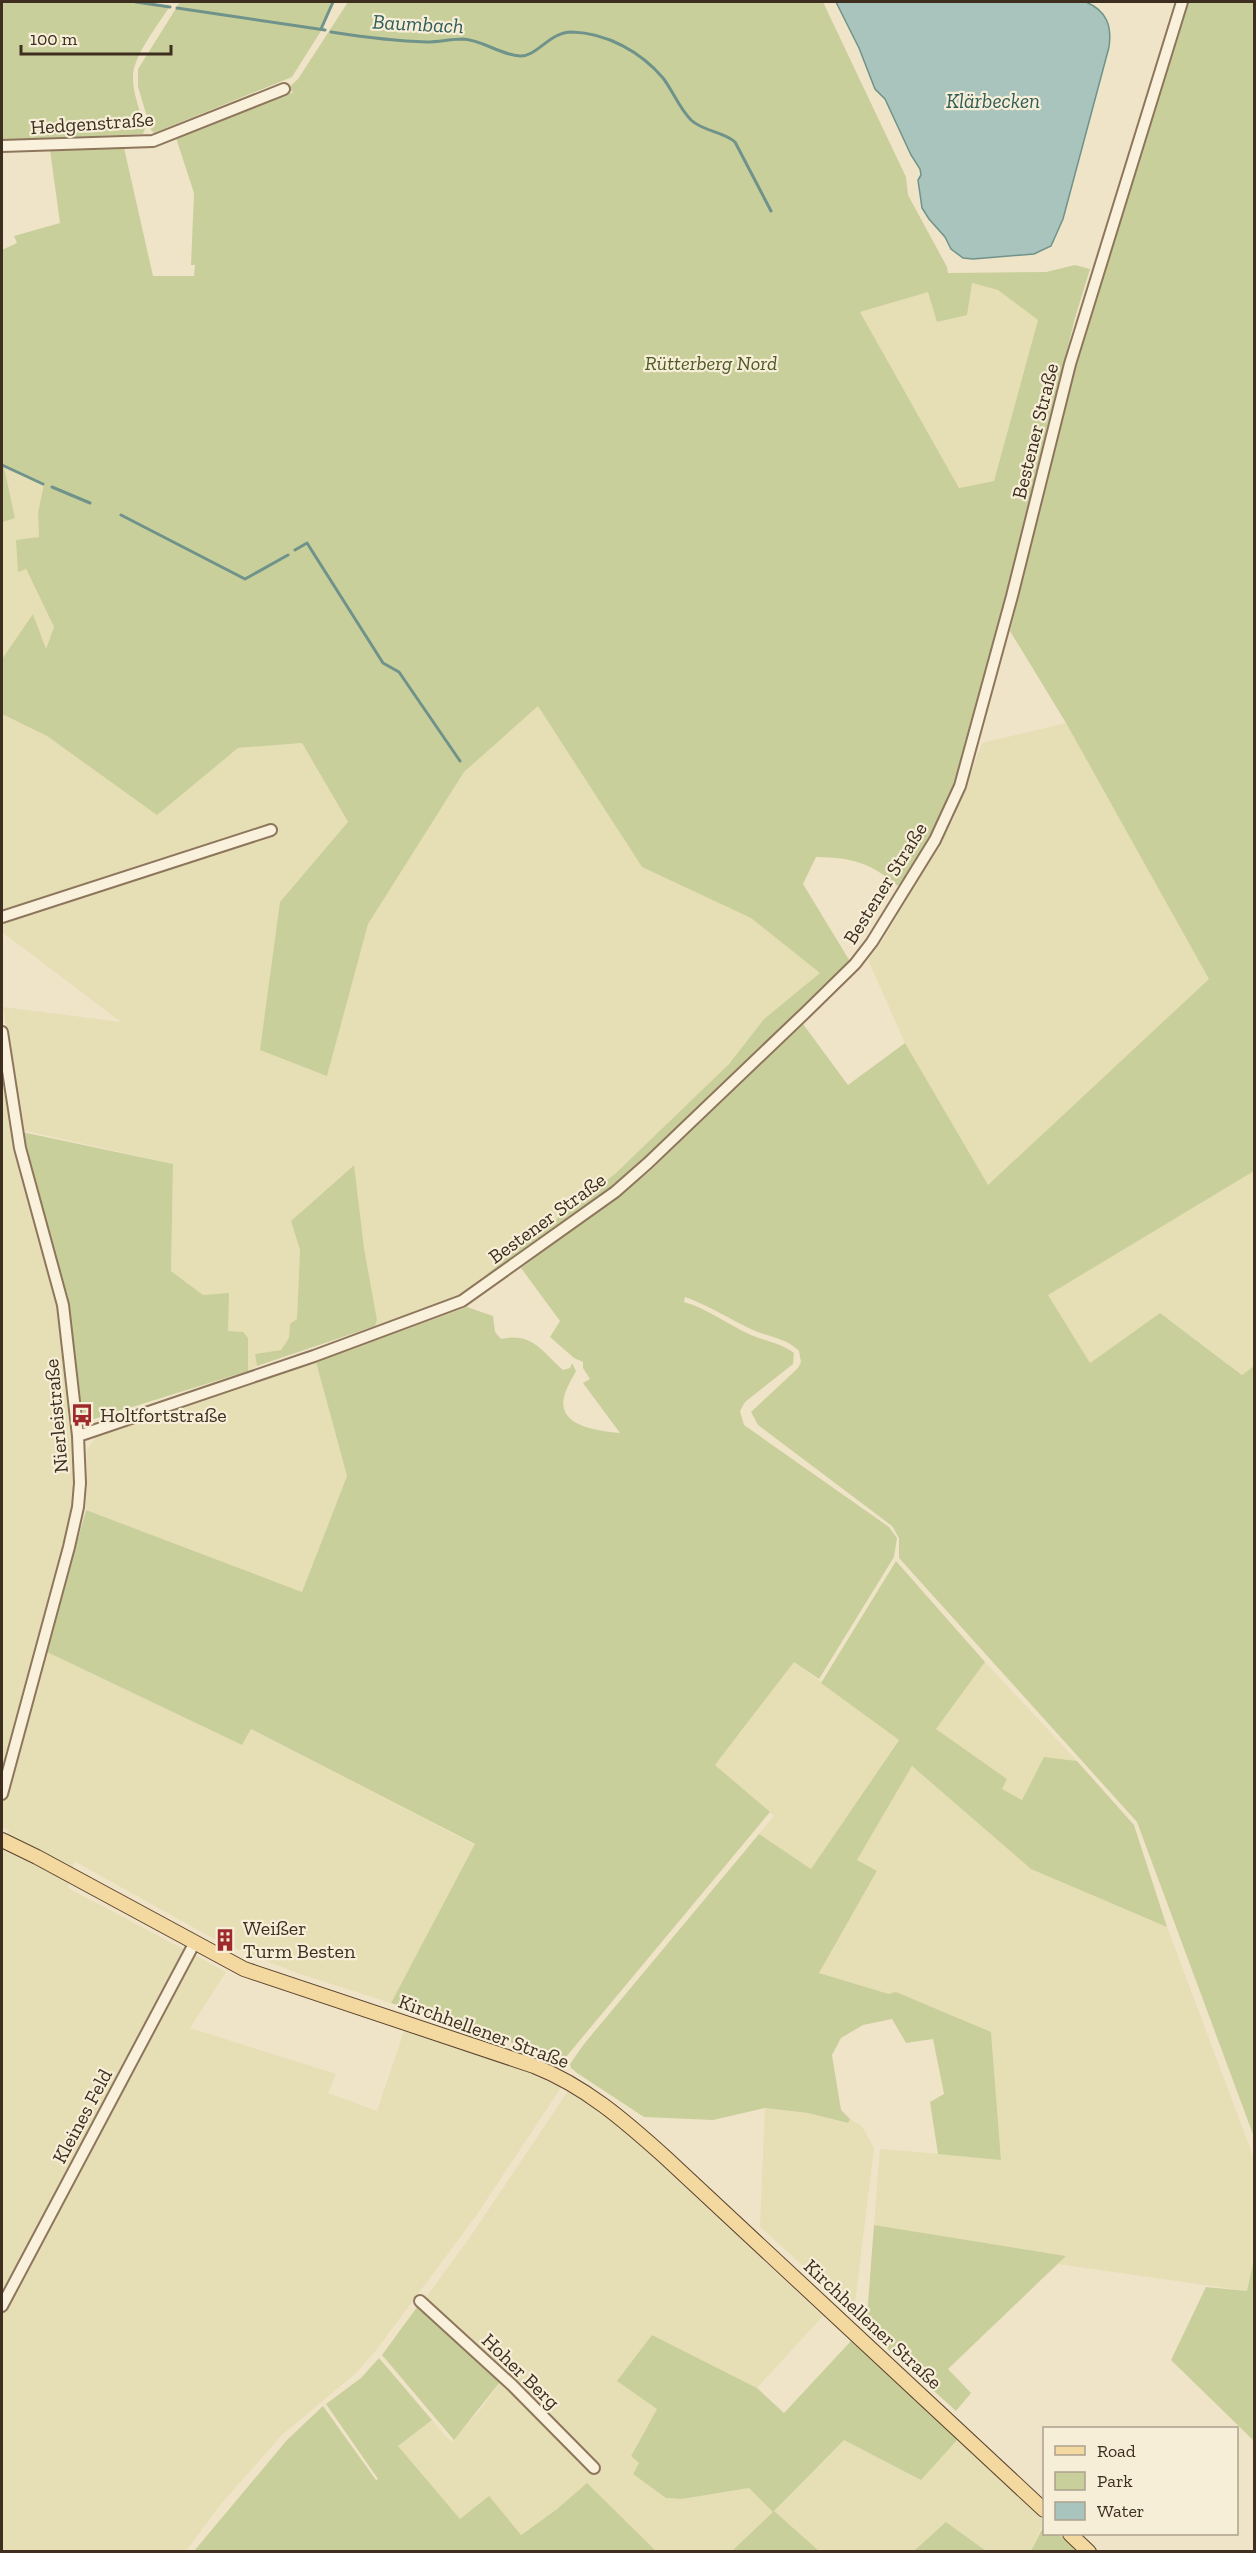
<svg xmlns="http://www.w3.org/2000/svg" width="1256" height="2553" font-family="'Zilla Slab',serif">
<rect width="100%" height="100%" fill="#f0e4c8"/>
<path fill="#e6deb5" d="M971 283 998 290 1038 320 994 481 959 488 860 312 929 291Z
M4 467 43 485 38 513 39 537 25 568 54 627 46 650 33 615 2 659V518L3 522 15 517Z
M538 705 642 867 752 918 820 973 764 1019 729 1064 616 1173 459 1297 375 1326 377 1320 364 1248 353 1165 291 1221 300 1250 297 1319 290 1324 289 1338 281 1350 255 1354 257 1366 248 1371V1338L228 1332 203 1295 171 1271 173 1164 22 1130 3 1007 121 1022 2 932V714L47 736 157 814 238 748 302 743 348 823 280 902 327 1076 367 924 464 772Z
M1066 723 1210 979 988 1186 905 1043 868 960 883 940 954 818 982 743Z
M2 1062 59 1303 75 1436 76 1484 74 1514 37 1647 242 1745 251 1729 475 1845 391 2003 300 1974 261 1959 232 1947 235 1939 222 1931 216 1940 74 1861 68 1888 185 1950 6 2290 2 2286V1850L9 1830 2 1827Z
M1254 1171V1366L1243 1375 1160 1313 1090 1363 1047 1295Z
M316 1362 347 1476 302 1592 86 1510 87 1450 96 1437Z
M794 1662 899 1739 811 1869 759 1834 774 1816 715 1765Z
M985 1662 1077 1761 1044 1757 1022 1800 1001 1789 1007 1779 936 1729Z
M912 1766 1031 1869 1167 1927 1254 2158V2259L1247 2291 1058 2264 1066 2256 874 2225 880 2149 1001 2159 991 2032 889 1994 819 1973 877 1872 857 1860Z
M193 1954 226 1972 190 2028 336 2074 328 2093 377 2111 405 2028 513 2065 562 2086 476 2216 374 2353 356 2373 282 2435 221 2504 186 2551 2 2552V2315Z
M568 2091 617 2124 823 2316 757 2388 652 2335 657 2409 631 2455 639 2463 633 2473 667 2498 682 2499 749 2488 774 2511 844 2439 921 2479 958 2439 1044 2521 1031 2551H986L946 2523 914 2551 819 2552 774 2512 732 2551H656L587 2483 557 2509 520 2535 460 2520 398 2446 432 2420 451 2442 480 2410 503 2378 424 2300 468 2240Z
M765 2108 808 2113 847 2123 850 2119 862 2126 874 2148 854 2312 760 2227Z"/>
<path fill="#c9cf9b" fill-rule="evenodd" d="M2 2H158L157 4 170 6C159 24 132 57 133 78 133 95 141 112 145 129L143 134 2 140Z
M180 2H333L321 31 292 77 154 133 151 130 138 87V69Z
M348 2H823L906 177 908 195 947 267 948 273 1046 272 1075 265 1090 269 1075 318 966 762 932 838 898 886C869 862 853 858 816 857L803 884 851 963 617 1185 459 1298 506 1258 616 1173 729 1064 764 1019 820 973 751 918 642 867 538 706 464 772 368 924 327 1076 260 1050 280 902 348 822 302 743 238 748 157 815 47 736 2 714V659L33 614 46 649 54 627 26 569 18 572 16 540 39 537 38 513 44 483 2 464V250L17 243 14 236 60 223 50 150 124 148 153 276H194L195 265H191L194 193 176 138 294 92 286 90 298 79ZM972 283 998 290 1038 320 994 481 959 488 860 312 928 292 937 322 967 315Z
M1185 2H1254V1171L1048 1295 1090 1363 1160 1313 1242 1375 1254 1366V2137L1137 1822 899 1558V1538L892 1526 758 1425 751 1412 798 1368 801 1362 799 1351C787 1338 768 1337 753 1330 729 1319 710 1306 685 1297L684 1302C709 1309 728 1325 751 1335 765 1341 781 1343 794 1353L793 1364 745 1402 740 1411 744 1425 889 1527 897 1538 894 1557 819 1679 794 1662 715 1765 770 1812 561 2063 515 2044 391 2003 475 1844 251 1729 242 1745 47 1652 86 1510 302 1592 347 1476 316 1362 467 1307 493 1316 495 1332 501 1339C533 1332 542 1352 563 1370L570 1368 572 1363 576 1371C572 1379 566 1388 564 1397 557 1427 601 1431 620 1433L583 1383 590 1379 583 1368V1362L574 1358 550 1337 560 1321 521 1268 648 1173 803 1024 848 1085 905 1043 988 1185 1209 979 1066 723 1010 631 1087 322Z
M2 465 4 467 15 518 3 522Z
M22 1132 173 1164 171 1271 203 1295 229 1293 228 1331 243 1332 248 1338V1371L84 1422 68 1306 24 1147Z
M354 1165 364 1248 377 1320 375 1326 257 1366 255 1354 281 1350 289 1338 290 1324 297 1319 300 1250 291 1221Z
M896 1561 985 1662 936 1729 1007 1779 1002 1789 1022 1800 1044 1757 1077 1761 1134 1825 1167 1927 1031 1869 912 1766 857 1860 877 1871 819 1973 889 1994 896 1992 991 2032 1001 2160 938 2154 930 2102 944 2094 933 2039 906 2043 892 2019 863 2025 841 2038 832 2055 841 2110 850 2119 848 2123 808 2113 765 2108 713 2120 644 2117 577 2073 571 2068 570 2064 584 2044 759 1834 811 1869 899 1740 821 1683Z
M874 2225 1066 2256 948 2369 971 2393 956 2411 866 2329Z
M1254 2259V2441L1171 2360 1206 2287 1247 2291Z
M420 2303 503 2378 454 2440 382 2355Z
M652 2335 757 2388 784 2413 851 2341 958 2439 921 2480 844 2440 774 2511 819 2551H732L773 2512 749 2488 682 2499 666 2498 633 2474 639 2463 631 2456 657 2409 617 2381Z
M379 2358 432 2420 398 2446 460 2519 489 2496 521 2535 557 2509 587 2483 656 2551H194L287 2440 323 2406 376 2480 378 2479 326 2404 361 2378Z
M946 2522 986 2551H914Z
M1044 2525V2534H1058L1078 2551H1031Z"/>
<path fill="#a9c4bc" stroke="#6f938a" stroke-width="1.5" d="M836 2H1086C1107 11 1112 26 1109 47L1063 219 1051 246 1034 254 973 259 963 258 951 249 945 237 929 219 922 208 918 180 921 175 920 169 911 155 885 99 875 89 859 48Z"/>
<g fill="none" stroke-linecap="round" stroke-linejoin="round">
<path stroke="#6f938a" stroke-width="3" d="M136 2 170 7
M177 8 325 30
M321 29 333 2
M331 32C363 37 395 41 427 42 439 42 451 39 463 39 483 40 500 55 520 56 537 57 549 32 572 32 607 33 641 52 663 78 673 91 679 108 691 120 704 132 723 131 735 142L771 211
M2 465 43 484
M52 487 90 503
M121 515 245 579 288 555
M295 550 307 543 383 663 399 672 460 761"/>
<g stroke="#8d765c" stroke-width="14">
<path id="minor" d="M2 146 153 141 284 89
M2 917 271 830
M2 1032 20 1148 63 1305 78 1436 80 1483 78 1507 69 1547 2 1794
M78 1436 314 1356 462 1301 615 1192 648 1163 806 1012 855 964 872 942 935 840 960 786 1012 596 1070 364 1182 2
M420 2301 512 2385 594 2468
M2 2306 195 1942"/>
</g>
<g stroke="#5b4430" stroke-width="16">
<path id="major" d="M2 1840 37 1857 244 1969 534 2066C585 2086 625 2121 665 2157L1044 2510
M1070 2534 1089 2552"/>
</g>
<use href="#minor" stroke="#faf1dc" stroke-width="10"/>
<use href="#major" stroke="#f3d9a0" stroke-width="14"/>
</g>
<defs>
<g id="bus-bare" transform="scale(1.8)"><path d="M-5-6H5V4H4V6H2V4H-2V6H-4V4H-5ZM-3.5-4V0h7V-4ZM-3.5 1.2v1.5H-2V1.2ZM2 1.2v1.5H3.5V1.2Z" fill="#9e2a2b" stroke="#f7eed8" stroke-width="2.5" paint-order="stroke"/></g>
<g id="building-bare" transform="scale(1.8)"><path d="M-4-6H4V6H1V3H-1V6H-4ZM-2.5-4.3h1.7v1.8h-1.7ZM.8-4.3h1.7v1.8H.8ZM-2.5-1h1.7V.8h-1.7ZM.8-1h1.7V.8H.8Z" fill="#9e2a2b" stroke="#f7eed8" stroke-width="2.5" paint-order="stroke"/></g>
</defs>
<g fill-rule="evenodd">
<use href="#bus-bare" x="82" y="1415"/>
<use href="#building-bare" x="225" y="1940"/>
</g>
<g text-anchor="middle" stroke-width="4.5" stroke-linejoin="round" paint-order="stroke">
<g font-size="20" fill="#3d2e20" stroke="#f7eed8">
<text transform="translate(92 123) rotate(-4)" y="7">Hedgenstraße</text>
<text transform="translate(1035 431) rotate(-76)" y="7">Bestener Straße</text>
<text transform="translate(885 883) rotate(-58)" y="7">Bestener Straße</text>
<text transform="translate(547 1218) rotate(-36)" y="7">Bestener Straße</text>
<text transform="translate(56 1416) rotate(-95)" y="7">Nierleistraße</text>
<text transform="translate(484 2031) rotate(20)" y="7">Kirchhellener Straße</text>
<text transform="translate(82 2116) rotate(-62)" y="7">Kleines Feld</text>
<text transform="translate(873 2324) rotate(43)" y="7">Kirchhellener Straße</text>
<text transform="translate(521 2371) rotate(44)" y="7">Hoher Berg</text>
</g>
<g font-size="20" font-style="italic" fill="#4d5a26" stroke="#f7eed8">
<text x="711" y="370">Rütterberg Nord</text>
</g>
<g font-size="20" fill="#3d2e20" stroke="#f7eed8" text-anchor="start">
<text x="100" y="1422">Holtfortstraße</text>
<text x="243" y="1935">Weißer<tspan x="243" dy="23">Turm Besten</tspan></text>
</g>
<g font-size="21" font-style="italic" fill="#2f5d5a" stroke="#f7eed8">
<text transform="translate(418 24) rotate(3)" y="7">Baumbach</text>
<text x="993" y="108">Klärbecken</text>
</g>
</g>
<rect width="1256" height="2553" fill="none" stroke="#3d2e20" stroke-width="6"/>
<rect x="1043" y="2427" width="195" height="108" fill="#f7eed8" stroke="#ada18e" stroke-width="1.5"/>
<rect x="1055" y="2446" width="30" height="9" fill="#f3d9a0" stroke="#ada18e" stroke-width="1.5"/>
<text x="1097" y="2457" font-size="18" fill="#3d2e20">Road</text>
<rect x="1055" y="2472" width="30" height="18" fill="#c9cf9b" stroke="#ada18e" stroke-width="1.5"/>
<text x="1097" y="2487" font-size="18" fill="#3d2e20">Park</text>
<rect x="1055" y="2502" width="30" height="18" fill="#a9c4bc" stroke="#ada18e" stroke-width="1.5"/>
<text x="1097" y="2517" font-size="18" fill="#3d2e20">Water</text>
<path d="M21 45v9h150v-9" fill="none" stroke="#3d2e20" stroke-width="3"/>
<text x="30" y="45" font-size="18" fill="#3d2e20" stroke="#f7eed8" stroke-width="4.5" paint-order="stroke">100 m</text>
</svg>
